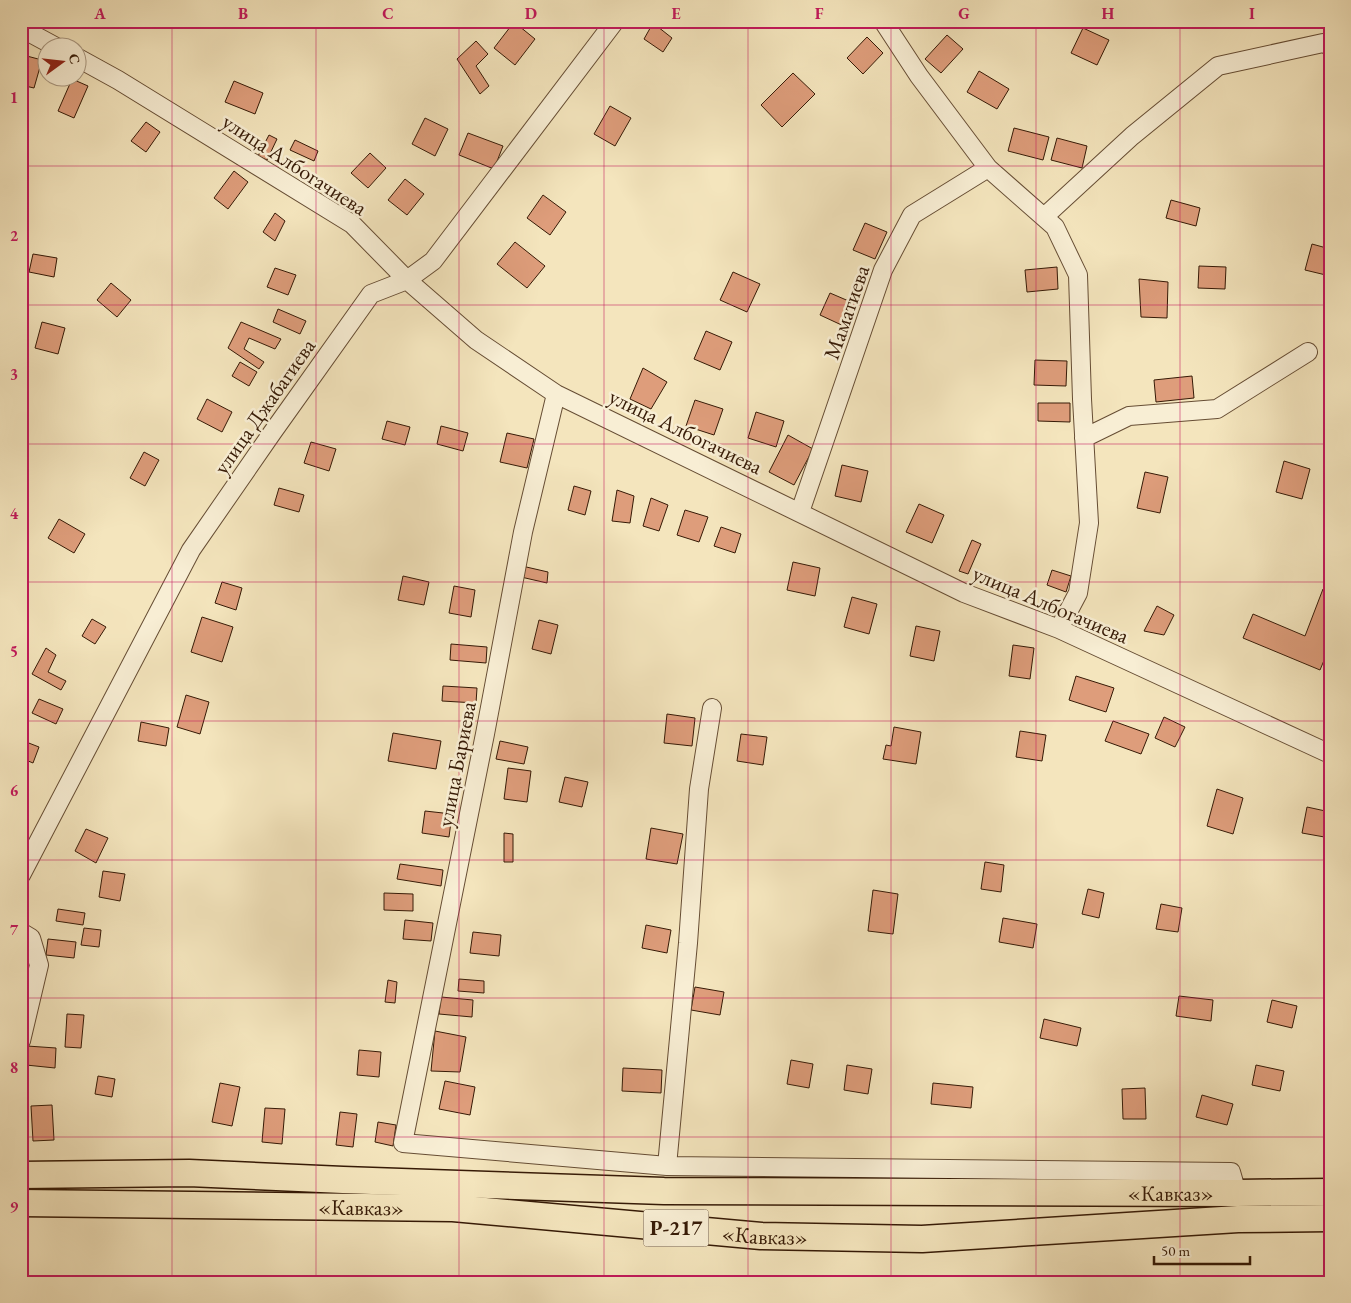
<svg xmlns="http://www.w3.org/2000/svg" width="1351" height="1303" font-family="'EB Garamond',serif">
<rect width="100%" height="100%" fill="#f4e5bd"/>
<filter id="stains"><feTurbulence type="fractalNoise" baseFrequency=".004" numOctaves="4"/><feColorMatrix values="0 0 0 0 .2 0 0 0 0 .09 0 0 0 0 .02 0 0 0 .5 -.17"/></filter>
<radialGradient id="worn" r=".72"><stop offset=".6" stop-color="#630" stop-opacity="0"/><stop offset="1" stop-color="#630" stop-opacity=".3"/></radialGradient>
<path fill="#de9d7b" stroke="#361a06" d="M514 22 535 39 515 65 494 48Z
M653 23 672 38 663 52 644 39Z
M1083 28 1109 40 1097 65 1071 53Z
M947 35 963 49 941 73 925 59Z
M867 37 883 53 863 74 847 58Z
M476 41 488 54 476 66 489 86 480 94 457 59Z
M23 55 42 60 34 88 21 85Z
M979 71 1009 89 997 109 967 92Z
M793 73 815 94 782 127 761 105Z
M72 79 88 86 74 118 58 111Z
M234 81 263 93 255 114 225 102Z
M610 106 631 118 615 146 594 134Z
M425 118 448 129 435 156 412 144Z
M146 122 160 132 146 152 131 141Z
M1014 128 1049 137 1043 160 1008 151Z
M468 133 503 146 494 169 459 155Z
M269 135 277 139 267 160 258 156Z
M1057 138 1087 146 1082 168 1051 160Z
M295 140 318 151 314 161 290 150Z
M370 153 386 168 368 188 351 173Z
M21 157 26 158 23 179 21 178Z
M234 171 248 182 228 209 214 198Z
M405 179 424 194 407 215 388 200Z
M543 195 566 212 550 235 527 218Z
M1330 197V219L1325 218Z
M1171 200 1200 208 1196 226 1166 218Z
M275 213 285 221 275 241 263 232Z
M865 223 887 232 875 259 853 250Z
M515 242 545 266 527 288 497 264Z
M1312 244 1330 249V276L1305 270Z
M33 254 57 258 54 277 29 272Z
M1199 266 1226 267 1225 289 1198 288Z
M1057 267 1058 289 1027 292 1025 270Z
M275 268 296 275 288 295 267 287Z
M733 272 760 284 747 312 720 300Z
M1139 279 1168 282 1167 318 1141 317Z
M111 283 131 300 117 317 97 300Z
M830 293 858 305 848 328 820 315Z
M278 309 306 321 300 334 273 322Z
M42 322 65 328 58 354 35 348Z
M241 322 281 339 275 349 249 338 244 349 264 362 259 369 228 348Z
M706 331 732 342 720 370 694 359Z
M1035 360 1067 361 1066 386 1034 385Z
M240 362 257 372 249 386 232 376Z
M643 368 667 382 651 409 630 399Z
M1192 376 1194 398 1156 402 1154 380Z
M207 399 232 412 222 432 197 419Z
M695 400 723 409 714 435 686 426Z
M1038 403H1070V422L1038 421Z
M756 412 784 421 776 447 748 438Z
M387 421 410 427 405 445 382 439Z
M441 426 468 433 463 451 437 444Z
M507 433 534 439 527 468 500 462Z
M788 435 813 449 794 485 769 472Z
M311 442 336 449 329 471 304 463Z
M144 452 159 460 145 486 130 478Z
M1284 461 1310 469 1302 499 1276 492Z
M842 465 868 471 861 502 835 496Z
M1145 472 1168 477 1160 513 1137 508Z
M574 486 591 491 585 515 568 510Z
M279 488 304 495 299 512 274 505Z
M617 490 634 496 630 523 612 521Z
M651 498 668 505 659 531 643 526Z
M919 504 944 515 932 543 906 532Z
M685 510 708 517 699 542 677 535Z
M59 519 85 534 74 553 48 538Z
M721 527 741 534 735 553 714 546Z
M972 540 981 544 968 574 959 571Z
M793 562 820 568 815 596 787 590Z
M522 566 548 572 547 583 521 577Z
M1052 570 1071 576 1066 592 1047 585Z
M403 576 429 582 424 605 398 600Z
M222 582 242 588 236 610 215 603Z
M454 586 475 590 471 617 449 613Z
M1323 589 1330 592V646L1320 670 1243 638 1253 614 1305 636Z
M852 597 877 604 869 634 844 627Z
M1157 606 1174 615 1164 635 1144 631Z
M202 617 233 627 222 662 191 652Z
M92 619 106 627 95 644 82 636Z
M539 620 558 625 551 654 532 649Z
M916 626 940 631 934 661 910 656Z
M451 644 487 647 486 663 450 660Z
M1013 645 1034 648 1030 679 1009 676Z
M46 648 56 655 48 672 66 681 61 690 32 674Z
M1076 676 1114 688 1106 712 1069 700Z
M443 686 477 688 476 703 442 701Z
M186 695 209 702 200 734 177 727Z
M39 699 63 709 56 724 32 713Z
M667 714 695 718 692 746 664 743Z
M1164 717 1185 727 1175 747 1155 738Z
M1113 721 1149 734 1141 754 1105 741Z
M141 722 169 728 166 746 138 741Z
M894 727 921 732 916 764 883 759 886 745 891 746Z
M1020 731 1046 735 1042 761 1016 757Z
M393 733 441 741 436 769 388 761Z
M741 734 767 737 763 765 737 761Z
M21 740 39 747 33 763 21 758Z
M500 741 528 747 524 764 496 759Z
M508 768 531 771 527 802 504 799Z
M565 777 588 782 582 807 559 802Z
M1217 789 1243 798 1233 834 1207 826Z
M1307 807 1330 812V838L1302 833Z
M425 811 452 814 449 837 422 833Z
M651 828 683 834 677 864 646 859Z
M86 829 108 838 96 863 75 851Z
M504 833 513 834V862H504Z
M985 862 1004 865 1001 892 981 889Z
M400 864 443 870 441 886 397 879Z
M103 871 125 874 120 901 99 897Z
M1088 889 1104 893 1099 918 1082 914Z
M873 890 898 894 893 934 868 931Z
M384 893 413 894V911L384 910Z
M1161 904 1182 908 1178 932 1156 929Z
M58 909 85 913 83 925 56 921Z
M1003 918 1037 924 1033 948 999 942Z
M405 920 433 923 431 941 403 939Z
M646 925 671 930 667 953 642 948Z
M84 928 101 930 99 947 81 945Z
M473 932 501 935 499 956 470 953Z
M48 939 76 942 74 958 46 955Z
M459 979 484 981V993L458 991Z
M388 980 397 982 395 1003 385 1002Z
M695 987 724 992 720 1015 691 1010Z
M1179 996 1213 1000 1211 1021 1176 1016Z
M441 997 473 1000 472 1017 439 1014Z
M1272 1000 1297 1006 1292 1028 1267 1022Z
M67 1014 84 1015 81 1048 65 1047Z
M1044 1019 1081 1028 1077 1046 1040 1038Z
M435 1031 466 1037 460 1072 431 1071Z
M27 1046 56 1048 55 1068 26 1065Z
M359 1050 381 1052 379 1077 357 1075Z
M791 1060 813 1064 809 1088 787 1084Z
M847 1065 872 1069 868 1094 844 1090Z
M1256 1065 1284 1071 1280 1091 1252 1085Z
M623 1068 662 1070 661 1093 622 1091Z
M98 1076 115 1079 112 1097 95 1094Z
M445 1081 475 1087 470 1115 439 1109Z
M220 1083 240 1087 232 1126 212 1122Z
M933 1083 973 1087 971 1108 931 1104Z
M1145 1088 1146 1119H1123L1122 1089Z
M1202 1095 1233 1104 1227 1125 1196 1117Z
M52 1105 54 1140 33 1141 31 1106Z
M265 1108 285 1109 282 1144 262 1142Z
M340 1112 357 1114 353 1147 336 1145Z
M378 1122 396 1125 393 1146 375 1142Z"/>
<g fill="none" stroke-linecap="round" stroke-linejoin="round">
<g stroke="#664d34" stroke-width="20">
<path id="minor" d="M883 21 919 76 988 168 1055 227 1078 275 1082 399 1089 523 1078 593 1059 629
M21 28 58 48
M78 58 118 80 352 224 407 280 476 340 556 394 964 593 1059 629 1330 754
M1044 217 1132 136 1218 66 1323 43 1330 46
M556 394 523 532 485 734 403 1143 667 1166 1231 1172 1237 1193
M1084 438 1129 416 1217 409 1308 352
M800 512 883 270 912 215 988 168
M21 875 191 550 272 433 371 294 407 280 433 261 615 21
M21 932 31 938 39 965 21 1041
M667 1166 688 943 699 789 712 708"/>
</g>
<g stroke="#361a06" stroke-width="29">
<g id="highway">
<path id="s1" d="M21 1175 189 1173 343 1180 664 1191 1237 1193 1330 1192"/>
<path id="s2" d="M21 1203 453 1208 761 1236 922 1239 1238 1219 1330 1218"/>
</g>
</g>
<use href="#minor" stroke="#f8eed4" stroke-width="18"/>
<use href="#highway" stroke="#f4e5bd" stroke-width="26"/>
</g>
<path fill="none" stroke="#c2185b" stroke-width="1" stroke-opacity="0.55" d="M172 21V1282M316 21V1282M459 21V1282M604 21V1282M748 21V1282M891 21V1282M1036 21V1282M1180 21V1282M21 166H1330M21 305H1330M21 444H1330M21 582H1330M21 721H1330M21 860H1330M21 998H1330M21 1137H1330"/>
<g text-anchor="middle" stroke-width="5" stroke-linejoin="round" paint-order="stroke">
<rect fill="#f8eed4" stroke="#705a44" stroke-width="1" x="643.5" y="1209.5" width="65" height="37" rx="4"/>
<g font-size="21" font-weight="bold" fill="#361a06">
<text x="676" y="1235">Р-217</text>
</g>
<g font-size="22" fill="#361a06" stroke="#f8eed4">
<text transform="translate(295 164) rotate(33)" y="8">улица Албогачиева</text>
<text transform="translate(846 312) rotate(-71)" y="8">Маматиева</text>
<text transform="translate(264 406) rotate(-55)" y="8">улица Джабагиева</text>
<text transform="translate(686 431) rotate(26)" y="8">улица Албогачиева</text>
<text transform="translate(1051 604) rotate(23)" y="8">улица Албогачиева</text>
<text transform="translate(456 764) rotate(-79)" y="8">улица Бариева</text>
<text dy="8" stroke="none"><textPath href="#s1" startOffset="1150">«Кавказ»</textPath></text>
<text dy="8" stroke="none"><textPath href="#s2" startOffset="340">«Кавказ»</textPath></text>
<text dy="8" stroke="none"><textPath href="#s2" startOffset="745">«Кавказ»</textPath></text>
</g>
</g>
<rect width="1351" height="1303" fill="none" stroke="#f4e5bd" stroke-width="55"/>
<g transform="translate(62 62) rotate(75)"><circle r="24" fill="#f8eed4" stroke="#aa9982"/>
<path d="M0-4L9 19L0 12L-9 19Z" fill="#8f2418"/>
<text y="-8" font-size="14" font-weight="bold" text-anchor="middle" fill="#361a06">С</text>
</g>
<path d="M1154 1256v8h96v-8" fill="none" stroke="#361a06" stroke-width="2.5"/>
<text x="1161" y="1256" font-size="15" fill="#361a06" stroke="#f8eed4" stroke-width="4" paint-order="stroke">50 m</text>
<rect x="28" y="28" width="1296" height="1248" fill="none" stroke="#c2185b" stroke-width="2"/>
<g font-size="16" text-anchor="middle" font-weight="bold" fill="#c2185b">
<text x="100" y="19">A</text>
<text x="243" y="19">B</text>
<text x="388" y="19">C</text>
<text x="531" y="19">D</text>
<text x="676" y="19">E</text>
<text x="819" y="19">F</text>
<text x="964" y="19">G</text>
<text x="1108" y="19">H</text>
<text x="1252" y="19">I</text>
<text x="14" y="103">1</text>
<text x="14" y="241">2</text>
<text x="14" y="380">3</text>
<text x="14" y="519">4</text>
<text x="14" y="657">5</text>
<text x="14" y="796">6</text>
<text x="14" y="935">7</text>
<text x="14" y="1073">8</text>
<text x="14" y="1212">9</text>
</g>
<rect width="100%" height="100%" filter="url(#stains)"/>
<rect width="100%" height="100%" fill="url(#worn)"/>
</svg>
